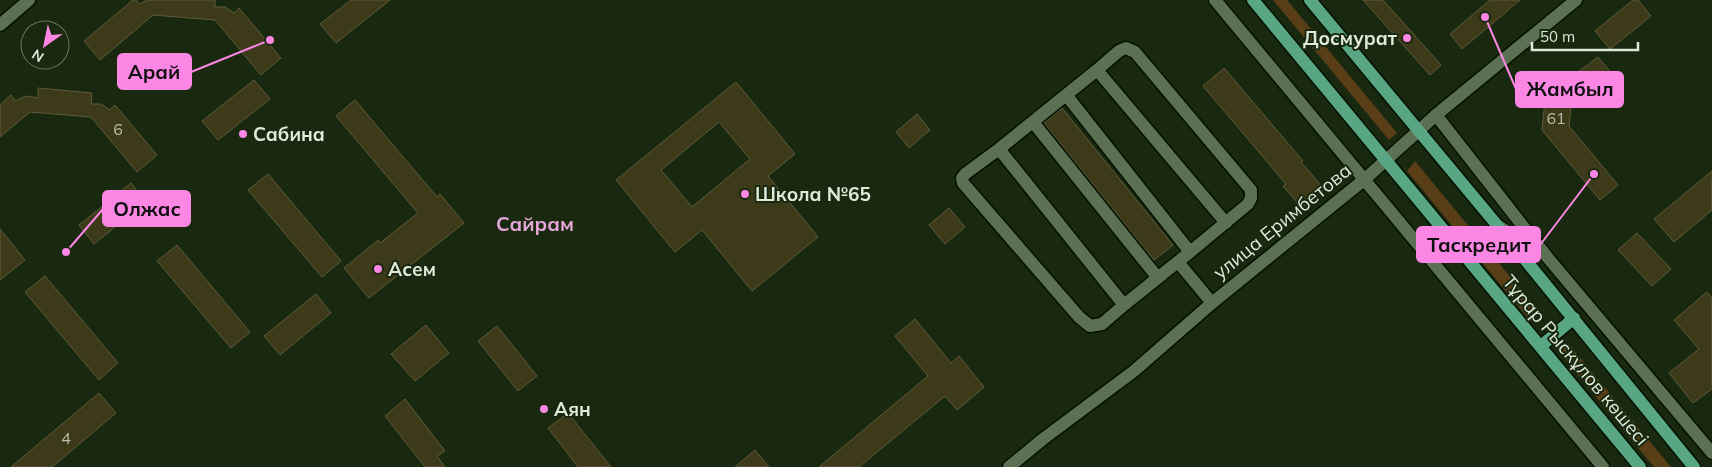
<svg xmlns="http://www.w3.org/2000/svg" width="1712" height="467" font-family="Mulish,sans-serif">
<rect width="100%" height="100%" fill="#182910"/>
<path fill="#5a3e17" d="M1273 0H1287L1397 133 1389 140Z
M1415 161 1540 313 1531 322 1407 171Z
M1568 343 1671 467H1654L1558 351Z"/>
<path fill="#3d3a1a" stroke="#5e5b3a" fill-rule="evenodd" d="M133 0H136L139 4 148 0H215V7H225L234 13 239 8 281 58 261 75 215 20 153 15 100 60 84 41Z
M351 0H390L336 43 320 24Z
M1363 0H1383L1441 65 1430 75Z
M1490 0H1520L1462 49 1450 34Z
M1633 0H1638L1651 16 1610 49 1595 31Z
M1598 57 1613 75 1571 107 1569 126 1618 185 1600 200 1542 130 1545 100 1557 88Z
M1224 68 1303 161 1301 162 1324 189 1302 208 1283 186 1286 184 1203 86Z
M254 80 270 99 218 140 202 121Z
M736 82 795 154 768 176 818 237 752 291 702 230 675 252 616 180ZM719 122 750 159 692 207 661 170Z
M38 88 92 93 91 104H101L110 110 115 105 157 155 137 172 91 117 30 112 0 137V105L11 95 15 101 26 96 38 98Z
M355 100 437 197 440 194 464 223 369 298 344 268 378 240 380 243 418 213 336 116Z
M1062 108 1173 245 1154 260 1044 123Z
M917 114 930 130 909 148 896 132Z
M1712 171V210L1674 242 1654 219Z
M268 174 341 261 322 277 248 190Z
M131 183 146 202 94 244 79 225Z
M949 208 965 227 945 244 929 225Z
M0 229 25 260 0 280Z
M1637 233 1671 269 1652 286 1618 250Z
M177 245 250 332 231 348 157 261Z
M45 276 118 363 99 380 25 292Z
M1707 292 1712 298V389L1693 403 1669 373 1699 349 1674 320Z
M316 294 331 313 280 355 264 336Z
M915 319 951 363 959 356 984 387 957 410 945 396 859 467H819L928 376 895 336Z
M426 325 449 353 415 381 391 354Z
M497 326 537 376 518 391 478 341Z
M99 393 116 413 52 467H11Z
M405 399 445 451 437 456 445 467H425L385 416Z
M568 413 611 467H578L548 428Z
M755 450 769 467H735Z"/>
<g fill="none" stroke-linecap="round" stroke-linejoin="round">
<g stroke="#041100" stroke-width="15">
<path id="minor" d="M1215 0 1603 467
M1067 96 1190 252 1124 305 1102 324 1090 326 1079 317 963 183 962 178 965 174 999 149 1097 70
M1436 115 1548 258 1712 453
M1033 122 1158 278
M999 149 1124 305
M1500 227 1538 251
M1190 252 1248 204 1251 198V190L1135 52 1126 48 1119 51 1097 70 1226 223
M1178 262 1212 303"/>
</g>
<g stroke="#041100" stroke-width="15">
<path id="tertiary" d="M0 25 29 0
M1436 115 1576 0"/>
</g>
<g stroke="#041100" stroke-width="15">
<path id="secondary" d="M1009 467 1043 439 1134 371 1212 303 1365 179 1436 115"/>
</g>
<g stroke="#041100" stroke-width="15">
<path id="primary" d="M1253 0 1640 467
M1310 0 1497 225 1694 467
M1541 346 1574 318"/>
</g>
<use href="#minor" stroke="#5c7053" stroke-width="12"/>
<use href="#tertiary" stroke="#5c7053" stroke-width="12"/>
<use href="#secondary" stroke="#5c7053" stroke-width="12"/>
<use href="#primary" stroke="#58a683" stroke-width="12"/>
</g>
<g fill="#fc86e4" stroke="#182910" stroke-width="2">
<circle cx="1407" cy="38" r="5"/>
<circle cx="243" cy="134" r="5"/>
<circle cx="745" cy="194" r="5"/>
<circle cx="378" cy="269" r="5"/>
<circle cx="544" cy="409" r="5"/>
</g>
<g text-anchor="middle" stroke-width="4" stroke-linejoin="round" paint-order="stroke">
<g font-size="16" fill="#b6beaa">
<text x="1556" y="124">61</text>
<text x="118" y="135">6</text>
<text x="66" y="444">4</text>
</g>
<g font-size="19" font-weight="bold" fill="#dfeada" stroke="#182910" text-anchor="start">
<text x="1397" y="45" text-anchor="end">Досмурат</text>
<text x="253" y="141">Сабина</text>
<text x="755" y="201">Школа №65</text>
<text x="388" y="276">Асем</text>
<text x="554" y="416">Аян</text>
</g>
<g font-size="19" fill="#dfeada" stroke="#182910">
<text transform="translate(1282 221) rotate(-39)" y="7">улица Еримбетова</text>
<text transform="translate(1576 360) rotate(50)" y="7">Тұрар Рыскұлов көшесі</text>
</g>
<g font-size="20" font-weight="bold" fill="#e6a5d7" stroke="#182910">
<text x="535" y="231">Сайрам</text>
</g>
</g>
<path fill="none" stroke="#fc86e4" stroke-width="2" d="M270 40L191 72M1485 17L1516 89M66 252L103 209M1594 174L1540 245"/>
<g fill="#fc86e4" stroke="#182910" stroke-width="2">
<circle cx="270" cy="40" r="5"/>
<circle cx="1485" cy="17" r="5"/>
<circle cx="66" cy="252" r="5"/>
<circle cx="1594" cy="174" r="5"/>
</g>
<g fill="#fc86e4" stroke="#fc86e4" stroke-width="2">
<rect x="118" y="54" width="73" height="35" rx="5"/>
<rect x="1516" y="72" width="107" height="35" rx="5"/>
<rect x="103" y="191" width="87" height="35" rx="5"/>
<rect x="1417" y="227" width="123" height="35" rx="5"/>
</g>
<g font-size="20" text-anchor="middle" font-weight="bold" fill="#111">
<text x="154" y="79">Арай</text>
<text x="1570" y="96">Жамбыл</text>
<text x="147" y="216">Олжас</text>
<text x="1479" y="252">Таскредит</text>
</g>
<g transform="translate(45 45) rotate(213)"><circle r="24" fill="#182910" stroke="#687661"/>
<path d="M0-4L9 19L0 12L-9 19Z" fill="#fc86e4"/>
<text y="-8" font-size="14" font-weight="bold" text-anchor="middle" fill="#dfeada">N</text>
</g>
<path d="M1532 42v8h106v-8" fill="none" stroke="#dfeada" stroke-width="2.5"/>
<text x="1540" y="42" font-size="15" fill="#dfeada" stroke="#182910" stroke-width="4" paint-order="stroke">50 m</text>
</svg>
